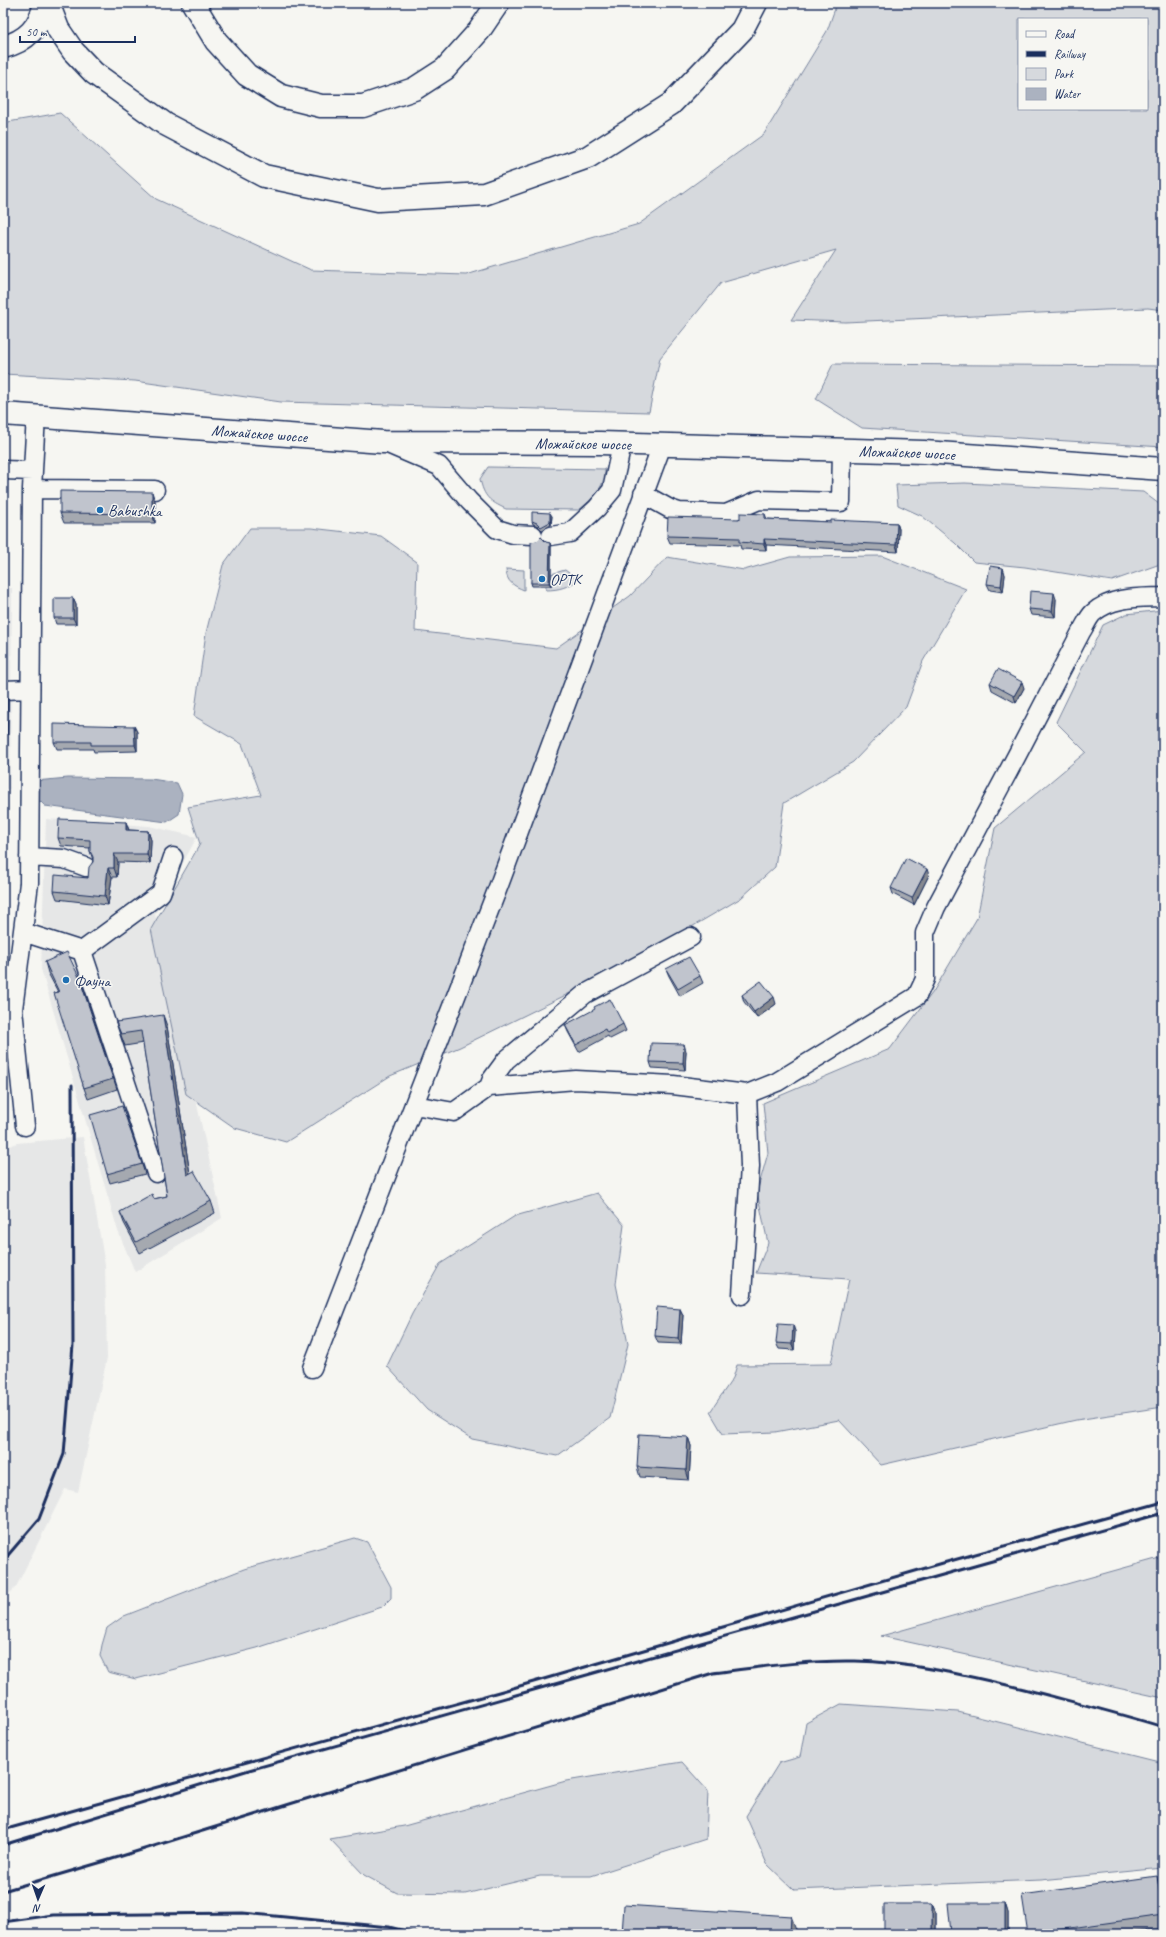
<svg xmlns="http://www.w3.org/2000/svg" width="1166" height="1937" font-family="Caveat,sans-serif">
<rect width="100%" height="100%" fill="#f6f6f2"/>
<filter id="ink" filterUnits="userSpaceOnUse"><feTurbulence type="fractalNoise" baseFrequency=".025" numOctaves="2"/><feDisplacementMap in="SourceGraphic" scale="8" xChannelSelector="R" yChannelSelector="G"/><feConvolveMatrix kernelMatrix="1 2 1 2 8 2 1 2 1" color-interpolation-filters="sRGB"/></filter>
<g filter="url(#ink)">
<path fill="#e6e7e7" d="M3 588H12L10 789H3Z
M46 819 149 826 197 837 155 914 222 1218 135 1272 118 1231 41 969Z
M83 1137 105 1265 107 1358 78 1492 65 1489 16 1587 3 1600V1149L17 1143Z
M205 1927 352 1934H353H139Z"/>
<path fill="#d6d9dd" stroke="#78849e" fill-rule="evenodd" d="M837 3H1163V310L1148 308 845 322 791 320 836 250 721 283 660 358 649 412 281 402 135 381 3 374V137L8 122 60 113 156 199 311 270 466 275 639 224 764 134 827 31ZM1019 19H1147V109H1019Z
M833 364 1163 366V447L862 428 816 399Z
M488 467 605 469C605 488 592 499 579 510L506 509C489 501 484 497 480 479Z
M965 483 1143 492 1163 507V563L1112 581 1025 567 974 562 955 543 922 516 898 505 896 485Z
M250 528H311L381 536 417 562 415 631 556 648 630 596 667 557 744 570 790 557 882 556 966 589 923 661 906 707 853 762 784 803 775 867 741 898 625 966 460 1047 390 1076 286 1142 235 1128 186 1094 151 929 200 844 188 807 261 795 242 744 194 716 206 633 223 565Z
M506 569 524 570V590C514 586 506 582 506 569Z
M565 570 578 580C568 587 559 590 546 590V586H551V574Z
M1163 610V1407L1076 1420 881 1465 839 1420 775 1432 723 1434 710 1412 733 1378 737 1365 831 1364 849 1279 756 1273 768 1243 757 1192 768 1153 763 1103 890 1049 933 992 977 918 995 828 1086 752 1056 722 1103 625 1126 614Z
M597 1193 624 1225 616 1284 628 1344 610 1418 557 1456 472 1439 427 1410 387 1366 412 1314 440 1264 515 1216Z
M355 1538 367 1542 391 1587V1598L382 1607 257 1648 136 1679 108 1672 100 1656 102 1645 107 1628 124 1616 244 1569Z
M1163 1557V1698L881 1636Z
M841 1704 958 1712 1163 1763V1868L1041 1880 794 1890 767 1864 746 1816 779 1763 800 1757 806 1723Z
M682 1762 708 1791 706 1839 591 1876H540L465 1894 397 1893 364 1875 330 1839 404 1826 566 1781Z"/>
<path fill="#abb2c0" stroke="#717e99" d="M68 778 151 779 177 783 182 794 179 814 167 822 45 806 36 797 35 781Z"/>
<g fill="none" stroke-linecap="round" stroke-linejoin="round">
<g stroke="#1b2f5e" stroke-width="21">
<path id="minor" d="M388 444 439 466 469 501 497 529 513 534 533 535
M3 470 33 471
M32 489 155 490
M643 494 670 509 679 512 726 514 759 500 841 502 842 449
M551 536 570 533 597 508 612 490 622 444
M3 690 30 689
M29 857 64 859 86 867
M23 932 82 951 156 1173
M82 951 161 893 173 857
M489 1087 492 1079 506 1060 585 994 691 937
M414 1105 454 1112 489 1087 576 1080 673 1085 747 1094 777 1082 917 996 925 979V933L936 907 1017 755 1081 632C1085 626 1088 618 1093 613 1112 596 1140 598 1163 597
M25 1126 13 1009 29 883 32 489 36 415
M742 1295 750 1166 747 1094
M312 1368 499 885 662 445"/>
</g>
<g stroke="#1b2f5e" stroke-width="25">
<g id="major">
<path d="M48 3 58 29 73 51 94 73 165 124 264 176 378 200 484 194 588 157 671 104 742 30 756 3"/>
<path d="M193 3 216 41 247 75 281 96 321 106H363L414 89 445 69 479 31 498 3"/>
<path d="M3 47C27 41 40 27 45 3"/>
<path id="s1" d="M3 414 383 442 600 443 924 452 1163 469"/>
</g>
</g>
<use href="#minor" stroke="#f6f6f2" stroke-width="18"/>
<use href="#major" stroke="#f6f6f2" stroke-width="22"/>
<path stroke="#1b2f5e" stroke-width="3" d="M3 1561 39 1519 64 1454 73 1345 72 1085
M3 1830 506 1690 943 1563 1163 1502
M3 1845 249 1770 1163 1513
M3 1891 109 1860 713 1673C760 1667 807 1660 855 1661 912 1662 973 1677 1028 1690 1073 1702 1118 1713 1163 1727
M3 1922 53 1915 243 1913 389 1927 417 1934"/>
</g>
<path fill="#a5a9b0" stroke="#1b2f5e" d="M155 501V523H64L60 513Z
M765 514 767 519 831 522 897 523 899 529 898 552 766 545V550L741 549 740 545 670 543 667 536 740 519Z
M552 516 551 525 542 530 538 526 533 524 532 521Z
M537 541 550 543 551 546V586H532L531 583Z
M1003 568 1005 575 1003 592 990 590 987 584Z
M73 598 76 605V624H56L54 618Z
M1056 599 1055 617 1031 615 1029 609Z
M990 683 1024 688 1016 703 992 690Z
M3 691H5L8 700 7 766H3Z
M134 726 137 732V751L94 752 93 749H57L54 742Z
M126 822 129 830 148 831 151 840 150 863 118 862 117 877H112L108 905 57 899 54 891 88 878 93 860 90 851V848L61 846 58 838Z
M929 875 914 905 893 894 891 888Z
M45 962 83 987 117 1089 88 1099 84 1088 58 992 48 973Z
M666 969 700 976 703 983 680 996 669 976Z
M742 995 776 1004 757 1018 744 1002Z
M116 1022 167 1026 190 1174 211 1201 215 1213 140 1253 124 1223 120 1212 154 1199 167 1196 143 1043 125 1046Z
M623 1024 626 1031 610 1039 608 1036 579 1052 568 1032 565 1025Z
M686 1051 685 1070 652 1068 650 1062Z
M126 1116 145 1174 110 1183 107 1174Z
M680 1309 683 1315 681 1344 658 1343 655 1336Z
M795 1331 794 1350 779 1349 776 1343Z
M688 1437 691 1446 689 1480 640 1477 637 1467Z
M1162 1889 1163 1896V1928L1123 1934H1028Z
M1005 1903 1008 1913V1934H951V1933Z
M932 1904 936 1913V1934H884Z"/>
<path fill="#868990" stroke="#1b2f5e" d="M152 492 155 501V523L152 514Z
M550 513 552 516 551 525 550 522Z
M897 523 899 529 898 552 896 545Z
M764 539 766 545V550L764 544Z
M550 543 551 546V586L549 583Z
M1003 568 1005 575 1003 592 1001 586Z
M1054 593 1056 599 1055 617 1052 611Z
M73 598 76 605V624L73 618Z
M1022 682 1024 688 1016 703 1014 696Z
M5 691 8 700 7 766 3 756Z
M134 726 137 732V751L135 745Z
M126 822 129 831 126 830Z
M148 831 151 840 150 863 147 854Z
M114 854 118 862 117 877 114 868Z
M108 868 112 877 108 905 105 896Z
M927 869 929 875 914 905 912 898Z
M774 997 776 1004 757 1018 754 1012Z
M163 1015 167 1026 192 1187 187 1175Z
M684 1044 686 1051 685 1070 683 1063Z
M680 1309 683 1315 681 1344 678 1338Z
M793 1325 795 1331 794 1350 792 1344Z
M688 1437 691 1446 689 1480 686 1470Z
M1157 1876 1162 1889 1163 1896V1915Z
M1005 1903 1008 1913V1934H1005Z
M932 1904 936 1913V1934H932Z
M791 1916 796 1929V1934H790Z"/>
<path fill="#c0c4cd" stroke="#1b2f5e" d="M60 491 152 492V514L60 513Z
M532 512 550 513V522L541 527 537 523 532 521Z
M740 513 765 514V519L831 522V520L897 523 896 545 764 539V544L739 542V538L667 536 668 517 740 519Z
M541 537 546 542 550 543 549 583H531V542L537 541Z
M990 566 1003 568 1001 586 987 584Z
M1030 591 1054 593 1052 611 1029 609Z
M54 598H73V618H54Z
M998 669 1022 682 1014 696 990 683Z
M3 691H5L3 756Z
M54 724 134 726 135 745H91V742H54Z
M59 819 126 822V830L148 831 147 854H114V868H108L105 896 54 891 55 875 88 878 89 867 93 862V857L90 851V840L58 838Z
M906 858 927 869 912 898 891 888Z
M67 952 79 977 113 1079 84 1088 54 993 59 992 45 962Z
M689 957 700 976 678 989 666 969Z
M761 981 774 997 754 1012 742 995Z
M610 999 623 1024 607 1033 605 1029 576 1045 565 1025 595 1009 594 1007Z
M163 1015 187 1175 194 1171 211 1201 136 1242 120 1212 152 1194 154 1199 167 1196 141 1031 121 1034 116 1022Z
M651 1043 684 1044 683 1063 650 1062Z
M122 1106 142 1164 107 1174 90 1115Z
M657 1307 680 1309 678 1338 655 1336Z
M778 1324 793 1325 792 1344 776 1343Z
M639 1434 688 1437 686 1470 637 1467Z
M1157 1876 1163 1915 1028 1934 1022 1895Z
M948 1903H1005V1933H951Z
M884 1904H932V1933H915V1934H884Z
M624 1905 791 1916 790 1934H622Z"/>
</g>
<g fill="#1f6fb2" stroke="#f6f6f2" stroke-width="1.5">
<circle cx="100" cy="510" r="4"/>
<circle cx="542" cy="579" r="4"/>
<circle cx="66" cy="980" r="4"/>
</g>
<g text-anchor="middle" stroke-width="3" stroke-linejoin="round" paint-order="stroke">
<g font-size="16" fill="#1b2f5e" stroke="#f6f6f2">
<text dy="6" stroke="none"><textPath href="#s1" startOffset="257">Можайское шоссе</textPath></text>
<text dy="6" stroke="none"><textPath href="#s1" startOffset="581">Можайское шоссе</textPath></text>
<text dy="6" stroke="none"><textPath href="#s1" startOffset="905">Можайское шоссе</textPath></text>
</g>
<g font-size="16" fill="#1b2f5e" stroke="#f6f6f2" text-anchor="start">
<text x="108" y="516">Babushka</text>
<text x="550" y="585">ОРТК</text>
<text x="74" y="986">Фауна</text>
</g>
</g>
<rect width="1166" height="1937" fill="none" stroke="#f6f6f2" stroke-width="16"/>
<rect x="8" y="8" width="1150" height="1921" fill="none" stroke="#1b2f5e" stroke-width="1.5" filter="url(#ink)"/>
<rect x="1018" y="18" width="130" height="92" fill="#f6f6f2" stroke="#9ea6b7"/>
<rect x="1026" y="31" width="20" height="6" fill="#f6f6f2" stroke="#9ea6b7"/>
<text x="1054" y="38" font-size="12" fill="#1b2f5e">Road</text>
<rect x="1026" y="51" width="20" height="6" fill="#1b2f5e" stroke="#9ea6b7"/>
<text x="1054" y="58" font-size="12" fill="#1b2f5e">Railway</text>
<rect x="1026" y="68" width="20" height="12" fill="#d6d9dd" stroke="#9ea6b7"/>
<text x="1054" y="78" font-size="12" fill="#1b2f5e">Park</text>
<rect x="1026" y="88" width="20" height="12" fill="#abb2c0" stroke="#9ea6b7"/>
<text x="1054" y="98" font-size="12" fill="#1b2f5e">Water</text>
<g transform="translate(38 1899) rotate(182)" stroke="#f6f6f2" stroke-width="3" paint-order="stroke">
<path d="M0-3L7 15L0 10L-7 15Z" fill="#1b2f5e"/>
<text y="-6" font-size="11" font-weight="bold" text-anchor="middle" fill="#1b2f5e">N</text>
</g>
<path d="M20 36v6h115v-6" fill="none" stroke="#1b2f5e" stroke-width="2"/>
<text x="26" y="36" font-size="12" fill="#1b2f5e" stroke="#f6f6f2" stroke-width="3" paint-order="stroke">50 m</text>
</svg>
